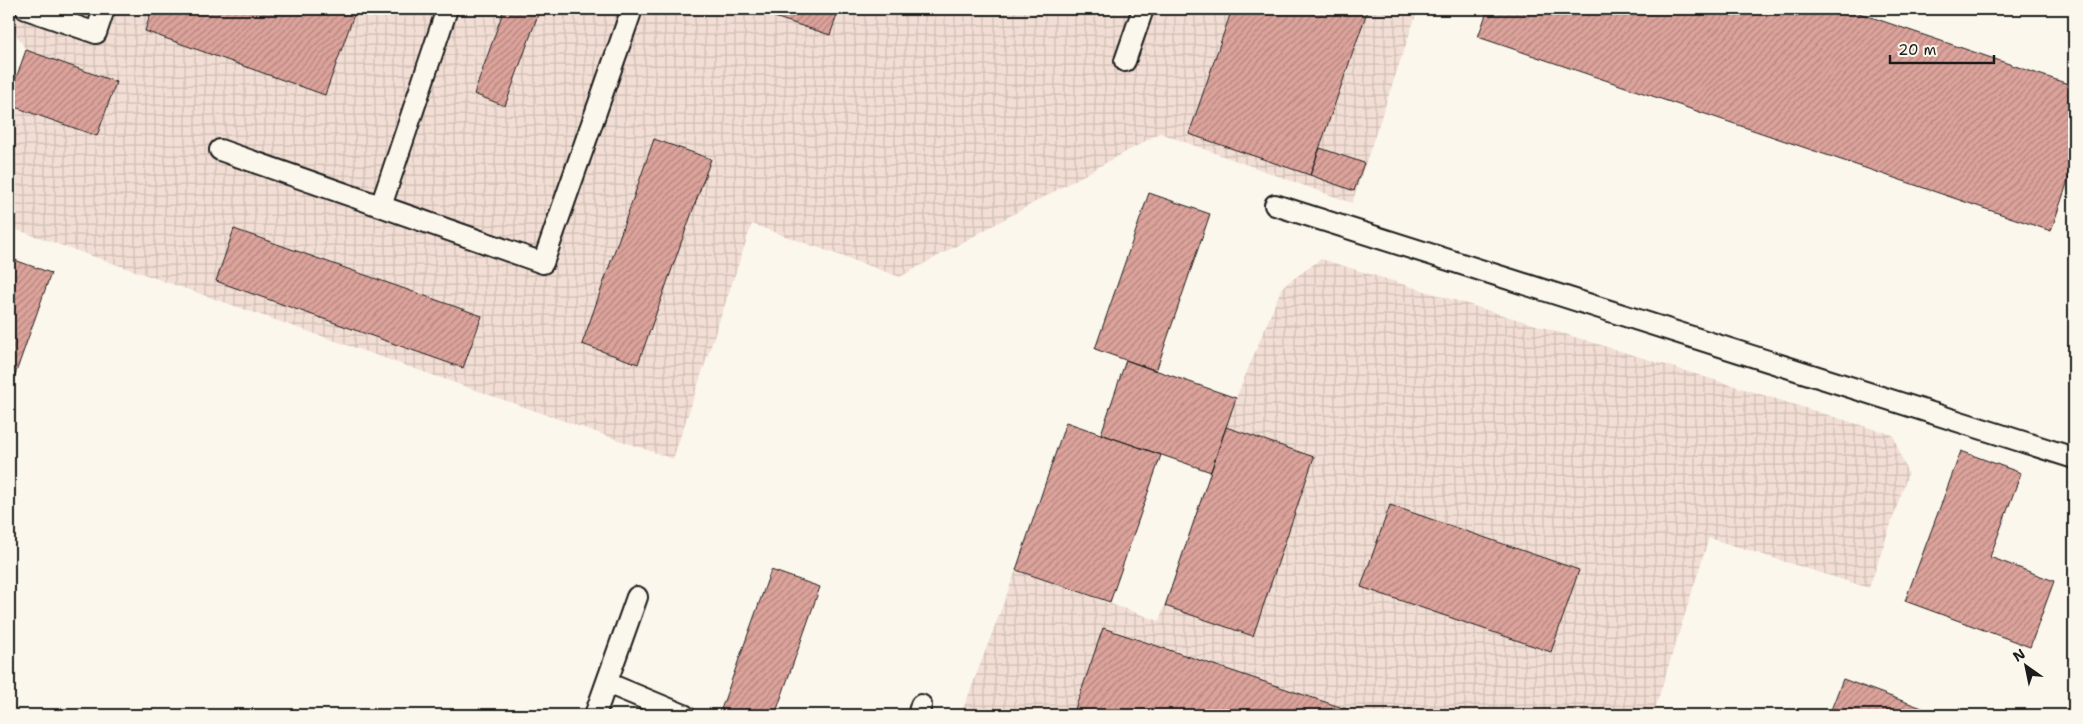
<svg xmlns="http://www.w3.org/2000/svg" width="2083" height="724" font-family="'Shantell Sans',sans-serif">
<defs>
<pattern id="industrial-grid" width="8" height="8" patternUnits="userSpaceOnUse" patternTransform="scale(1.25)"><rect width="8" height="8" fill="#f2ded4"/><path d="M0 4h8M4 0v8" fill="none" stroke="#cfbeb5"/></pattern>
<pattern id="building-hatch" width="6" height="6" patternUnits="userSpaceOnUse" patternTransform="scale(1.25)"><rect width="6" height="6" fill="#dca39b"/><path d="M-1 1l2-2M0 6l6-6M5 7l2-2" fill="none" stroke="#b2847e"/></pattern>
</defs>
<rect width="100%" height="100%" fill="#fbf7ec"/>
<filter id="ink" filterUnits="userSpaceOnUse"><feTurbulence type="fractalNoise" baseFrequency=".02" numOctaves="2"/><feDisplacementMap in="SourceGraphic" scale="10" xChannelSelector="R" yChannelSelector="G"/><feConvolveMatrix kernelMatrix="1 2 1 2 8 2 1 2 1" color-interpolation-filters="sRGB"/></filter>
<g filter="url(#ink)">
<path fill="url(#industrial-grid)" d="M9 9H766L763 18 767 9H1418L1352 203 1160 133 900 277 752 224 673 459 9 227V98L26 50 9 22Z
M1321 259 1893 435 1908 474 1869 588 1709 538 1653 715H961L1016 570 1159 621 1236 398 1282 287Z"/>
<path fill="url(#building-hatch)" stroke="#1c1c1c" d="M152 9H356L325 95 145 31Z
M504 9H540L505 106 474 94Z
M767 9H839L830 35 765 14Z
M1232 9H1368L1310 175 1189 134Z
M1488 9H1847L2074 86V163L2051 231 1478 37Z
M26 50 116 82 97 136 9 105V98Z
M654 139 711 159 638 364 582 344Z
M1320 148 1364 163 1354 191 1310 175Z
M1149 193 1210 214 1156 371 1095 349Z
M234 229 482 316 463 368 216 281Z
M9 258 51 273 9 392Z
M1126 360 1236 398 1211 472 1101 434Z
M1066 422 1161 455 1110 602 1016 570Z
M1226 427 1314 457 1253 636 1165 606Z
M1961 451 2021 473 1990 557 2054 581 2030 647 1905 601Z
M1390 505 1579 570 1551 652 1361 587Z
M771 570 820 587 775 715H719Z
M1103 628 1364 715H1073Z
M1843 679 1941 715H1829Z"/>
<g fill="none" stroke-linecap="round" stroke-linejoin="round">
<g stroke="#1c1c1c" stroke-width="24">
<path id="service" d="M26 9 96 33 104 9
M1125 61 1143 9
M220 150 543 263 632 9
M1275 205 2074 458
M381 206 447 9
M607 683 684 715
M595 715 637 597
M918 715 921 705"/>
</g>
<use href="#service" stroke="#fbf7ec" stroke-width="20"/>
</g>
</g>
<rect width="2083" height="724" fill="none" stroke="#fbf7ec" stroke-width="30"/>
<rect x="15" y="15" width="2053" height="694" fill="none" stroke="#1c1c1c" stroke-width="2" filter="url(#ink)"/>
<g transform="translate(2026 666) rotate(327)" stroke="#fbf7ec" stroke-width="4" paint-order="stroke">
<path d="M0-4L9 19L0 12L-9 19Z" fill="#1c1c1c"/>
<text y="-8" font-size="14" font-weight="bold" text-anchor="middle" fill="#1c1c1c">N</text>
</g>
<path d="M1890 55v8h104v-8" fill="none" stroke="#1c1c1c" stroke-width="2.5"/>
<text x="1898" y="55" font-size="15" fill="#1c1c1c" stroke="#fbf7ec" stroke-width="4" paint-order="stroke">20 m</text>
</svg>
